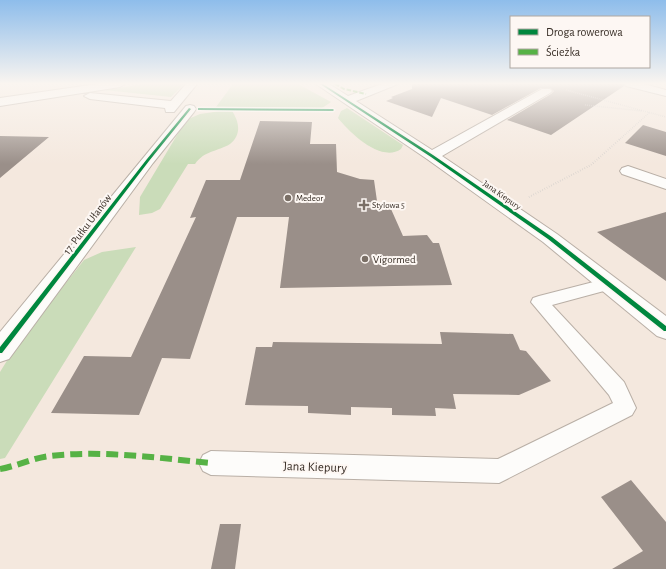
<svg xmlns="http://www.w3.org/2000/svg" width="666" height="569" font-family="'Alegreya Sans',sans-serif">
<rect width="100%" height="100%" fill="#f4e8de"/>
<path fill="#cadcb9" d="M145 84H184L171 97 104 90Z
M233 84H298L331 102 322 108 216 107Z
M347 108 403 145 401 149C381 163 350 133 338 118L341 111Z
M221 111H232C239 121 242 135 230 144 217 152 205 150 195 164H188L160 209 152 213 139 215 140 197 186 120 200 114Z
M136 247 5 458 0 459V372L16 346 84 260 102 252Z"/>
<path fill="#9a8f89" d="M412 84H624V86L551 135 507 120 551 94 554 91 550 88H541L492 115 441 98 432 117 386 101 393 98 391 97 412 89Z
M260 121 312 122 310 144H336L337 172 360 179 374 180 377 201 391 209 403 236 427 235 433 243H439L452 285 280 288 289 217H237L190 359 162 358 139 415 51 413 84 356 131 357 196 217 190 218 206 180H240Z
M643 125 666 132V156L625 143Z
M0 136 49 137 0 178Z
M666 212V281L597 232Z
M440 332 513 334 520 350 526 351 551 381 519 395 453 394 456 409 435 408 436 416 392 415V408L351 407V415L308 413V406L245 405 256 347H272L273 342 442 344Z
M631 480 666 522V569H612L643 551 601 497Z
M220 524H241L235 569H211Z"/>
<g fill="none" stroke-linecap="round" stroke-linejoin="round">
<g stroke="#b9afa6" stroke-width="2">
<path id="service" d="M609 278 615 280 617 284 615 288 552 305 624 382 636 408 632 415 507 479 499 483 211 475 203 471 199 463 203 455 211 451 498 459 613 403 609 395 531 302 533 298 539 296Z"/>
</g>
<g stroke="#b9afa6" stroke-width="2">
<path id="minor" d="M97 84H125L120 87 0 106V98Z
M186 84H197L174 112H166L165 108 90 99 84 96 90 93 171 101Z
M316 84H329L348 96 382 84H398L356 101 432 150 542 89H550L552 91 550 93 442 156 557 234 666 316V339L657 336 543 242 427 159Z
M625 84H644L666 90V96L626 86Z
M190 105 194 106 196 109 194 112 153 163 9 359 0 362V332L186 106Z
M628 166 666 179V189L622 174 620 171 622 168Z"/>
</g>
<path stroke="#d1cdca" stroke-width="1.5" stroke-dasharray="0.5 1.5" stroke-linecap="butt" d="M566 90 666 117
M585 105 642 111
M619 140 650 112"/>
<path stroke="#d1cdca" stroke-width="2" stroke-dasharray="0.5 2" stroke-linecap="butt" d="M529 197 591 165 620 139"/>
<use href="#service" fill="#fdfcfa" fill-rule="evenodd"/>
<use href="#minor" fill="#fdfcfa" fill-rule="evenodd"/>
<path stroke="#56b245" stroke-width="2" stroke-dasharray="4.5 2" stroke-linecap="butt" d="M335 84 344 89 366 94"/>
<path stroke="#56b245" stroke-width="6" stroke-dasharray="12 6" stroke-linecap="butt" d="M0 469C17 466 33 458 50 456 103 450 158 458 211 463"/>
<g stroke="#fdf7f3" stroke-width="3">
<path id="cycleway" d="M320 84H323L433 155 552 237 666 326V331H664L548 239 431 157Z
M189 108 191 109 149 161 2 353H0V347L147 159Z
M199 108 333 109 334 110 333 111 198 110V108Z"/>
</g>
<use href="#cycleway" fill="#00873e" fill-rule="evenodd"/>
</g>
<linearGradient id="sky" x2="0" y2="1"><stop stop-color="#8ebdeb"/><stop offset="0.51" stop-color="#faf5f0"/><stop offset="1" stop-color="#faf5f0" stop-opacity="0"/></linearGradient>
<rect width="666" height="164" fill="url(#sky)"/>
<g fill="#7a6f66" stroke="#fdf7f3" stroke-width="1.5">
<circle cx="288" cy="198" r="4"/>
<path d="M362 199h4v4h4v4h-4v4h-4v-4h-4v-4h4z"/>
<circle cx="365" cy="259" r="4"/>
</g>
<g text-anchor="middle" stroke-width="4" stroke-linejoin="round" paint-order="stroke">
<g font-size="9" fill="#382e26" stroke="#fdf7f3">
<text transform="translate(502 195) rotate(35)" y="3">Jana Kiepury</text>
</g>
<g font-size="9" fill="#382e26" stroke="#fdf7f3" text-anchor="start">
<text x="296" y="201">Medeor</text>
<text x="372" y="208">Stylowa 5</text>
</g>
<g font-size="11" fill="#382e26" stroke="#fdf7f3">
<text transform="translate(87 224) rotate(-53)" y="4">17. Pułku Ułanów</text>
</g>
<g font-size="11" fill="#382e26" stroke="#fdf7f3" text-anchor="start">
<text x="373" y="263">Vigormed</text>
</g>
<g font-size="13" fill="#382e26" stroke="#fdf7f3">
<text transform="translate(315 466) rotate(2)" y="5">Jana Kiepury</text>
</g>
</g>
<rect x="510" y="16" width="140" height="52" fill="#fdf7f3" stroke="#aea7a1"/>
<rect x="518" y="29" width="20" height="6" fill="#00873e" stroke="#aea7a1"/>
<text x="546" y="36" font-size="12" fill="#382e26">Droga rowerowa</text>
<rect x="518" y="49" width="20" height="6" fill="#56b245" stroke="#aea7a1"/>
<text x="546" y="56" font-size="12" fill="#382e26">Ścieżka</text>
</svg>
